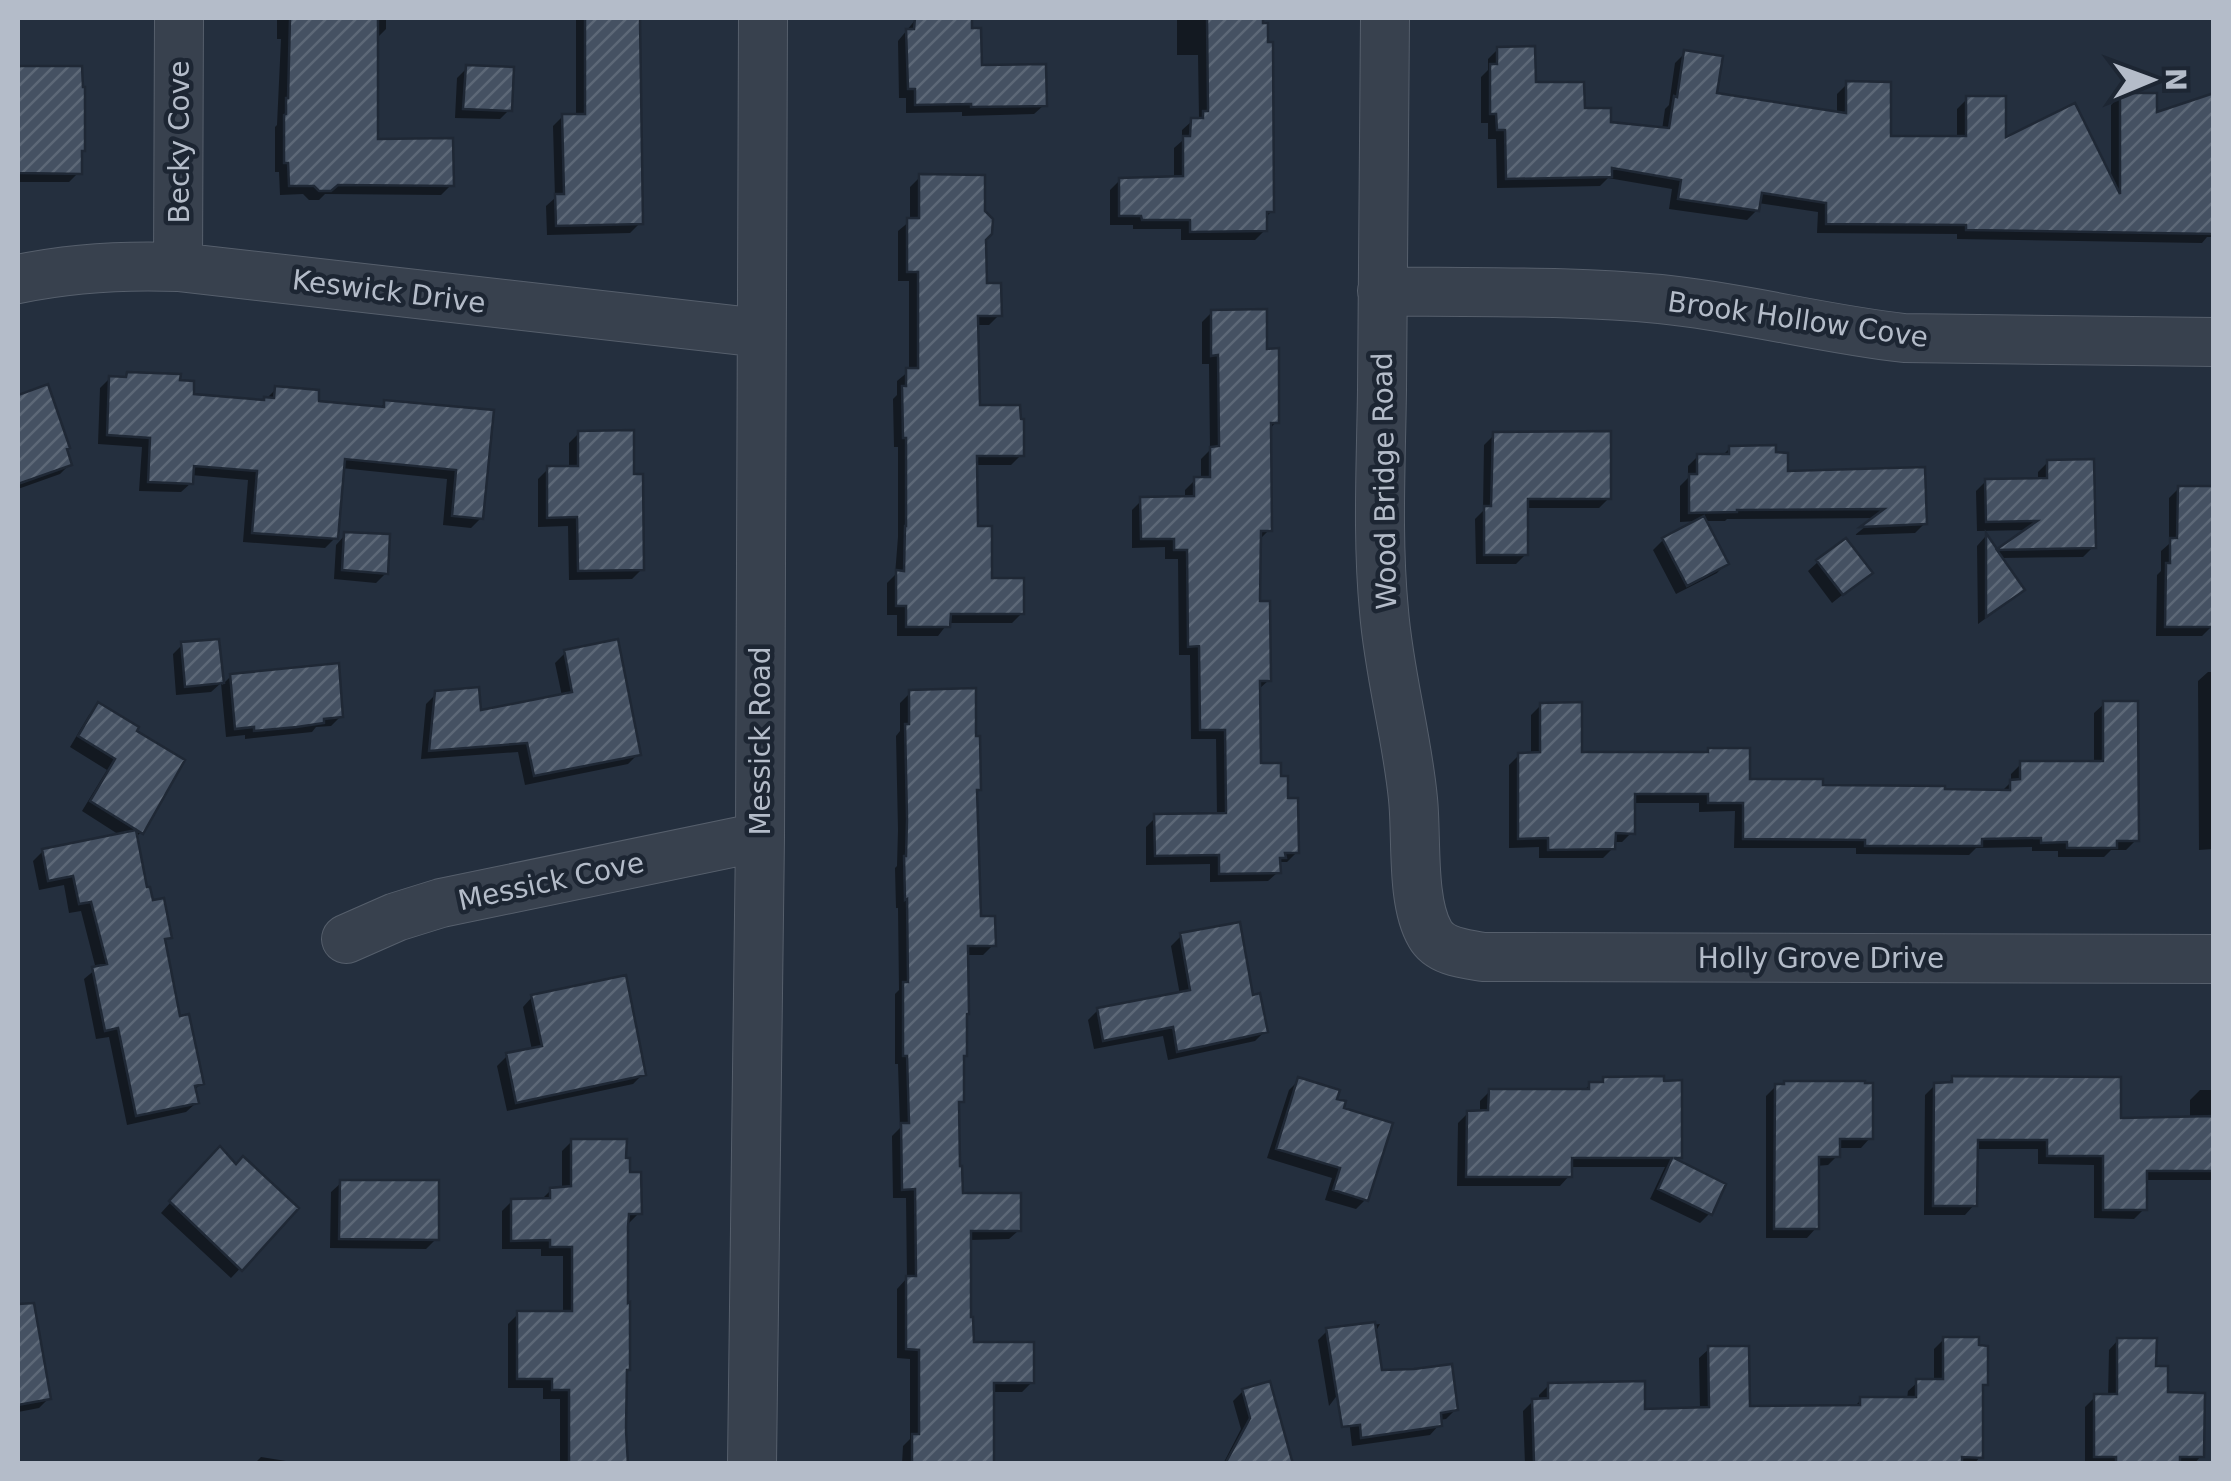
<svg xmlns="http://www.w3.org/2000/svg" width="2231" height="1481" font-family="'DejaVu Sans',sans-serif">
<defs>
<pattern id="building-hatch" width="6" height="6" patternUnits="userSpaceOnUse" patternTransform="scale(2.5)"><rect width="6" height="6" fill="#455162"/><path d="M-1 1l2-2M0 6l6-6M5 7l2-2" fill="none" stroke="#5d6877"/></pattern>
</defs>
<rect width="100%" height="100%" fill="#242f3e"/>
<path fill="#0007" d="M277 18H386V29L375 40V142L451 185 441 195 325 194 319 200H309L303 194 280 195 279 172H275V127L277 125 281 39H277Z
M576 18H640V39L638 41 640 223 630 233 547 235 546 206 555 198 553 126 563 116H576Z
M924 18H970L969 31 979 67 1044 105 1034 114 962 116V112L906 113V98H899L898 41 916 19Z
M1177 18H1261L1272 211 1265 218V230L1255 240H1181V229H1133V225H1110V190L1120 180 1174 178V148L1182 141V130L1192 121 1199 118 1198 55H1177Z
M1498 49 1533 84 1609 124 1662 130 1665 109 1669 105 1675 63 1685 53 1714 95 1837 114V94L1847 84 1888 138 1957 139V109L1967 99 2003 141 2111 181V105L2121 95 2154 116 2214 96V237H2207L2202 243 1957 239V234L1817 233 1818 212 1758 203 1757 210 1747 220 1669 209 1672 189 1608 178 1600 186 1497 188 1496 139H1488V123H1481V77L1488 70V59Z
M467 68 510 109 500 119 455 118 457 78Z
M18 69H80L79 172 69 182H18Z
M920 177 984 239V286L999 315 989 325H976L977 408 1021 455 1011 465H974L976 529 990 580 1022 613 1012 623H948L938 636H897V615H887V583L895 575 898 537V447H894L893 399 897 395V381L909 371V281H898V231L910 221V187Z
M1212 312 1265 351 1276 422 1269 430V530L1258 541 1257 604 1269 680 1259 689 1258 766 1286 801 1297 852 1287 862H1278V872L1268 881 1210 882V864L1146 865V827L1156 817 1217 816 1216 739H1191L1190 655H1179L1178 559H1165V547L1132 548V510L1142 500 1185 499V490L1195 480H1201V459L1210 450 1209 364H1202V322Z
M128 374 177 382 191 397 263 402 276 389 316 404 379 409 385 403 491 412 481 518 471 528 443 525 447 479 341 468 335 538 325 548 243 542 248 480 191 475V483L181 492 139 491 142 447 98 444 100 388 110 378 123 379Z
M46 388 69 465 60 474 18 489V398Z
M579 433 632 476 642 569 632 579 569 580 568 526 538 527V479L548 469 569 468V443Z
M1494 435 1609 498 1599 508H1526V554L1516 564H1476L1475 519 1483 511 1484 445Z
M1730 448 1785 473 1925 523 1915 533 1855 535 1876 518 1727 519 1725 521H1704L1726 563 1717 573 1676 594 1653 550 1663 540 1698 521 1680 522V486L1688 478V466L1698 456H1722Z
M2048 462 2093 547 2083 557 2000 558 2022 590 2012 599 1978 624 1977 546 1985 537 1996 553 2029 530 1977 531 1976 491 1986 481 2038 480V472Z
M2179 488 2212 626 2202 636H2156L2157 575 2161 571V551L2169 544V498Z
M345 535 386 573 376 583 334 579 336 545Z
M1818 562 1870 573 1832 603 1808 571Z
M217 641 222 685 231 676 341 716 331 726 316 727 312 732 245 739V735L226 737 221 683 211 692 176 695 173 654 183 644Z
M565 653 638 754 628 764 525 785 518 752 421 759 426 704 436 694 479 713 562 696 555 663Z
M2208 672H2214V858L2213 849 2199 850 2198 681Z
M910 693 978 789 975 792 978 918 993 945 983 955H966L961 1058 962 1101 956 1107 960 1196 1019 1230 1009 1239 969 1240 971 1344 1032 1382 1022 1392H992V1464H902L903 1446 910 1439V1359L897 1358V1289L907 1278 906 1198H893L892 1136 900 1128 898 1064H895V994L899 990 898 908H896L895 868 897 866 898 830 896 736 900 731V703Z
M2104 704 2136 840 2126 850H2111L2104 857H2058V851H2032V847L1976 848 1969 855 1856 854V848H1734L1735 811 1699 812V803H1632V832L1622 842H1613V848L1603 858H1539V847L1509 848V765L1519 755H1531V715L1541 705 1580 755 1747 781 1820 788 2001 792 2011 782V774L2021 764H2094V713Z
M98 705 141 832 135 838 145 890 169 937 163 943 178 1019 201 1084 193 1091 196 1103 186 1112 127 1125 109 1037 96 1039 84 979 96 969 81 911 69 913 64 885 39 890 33 861 43 851 121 836 82 811 107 770 70 747 89 715Z
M1181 936 1251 997 1265 1031 1255 1041 1168 1060 1163 1036 1094 1049 1088 1020 1098 1010 1180 995 1171 946Z
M532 997 643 1074 633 1084 507 1111 497 1066 507 1056 532 1050 523 1007Z
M1953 1078 2118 1120 2190 1119V1100L2200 1090H2214V1180H2144V1209L2134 1219 2094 1218V1165L2038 1164V1149H1975L1974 1205 1965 1215H1924L1925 1095 1935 1085H1946Z
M1604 1079 1680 1157 1675 1161 1710 1213 1700 1223 1650 1199 1665 1167H1569V1176L1560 1186H1457L1458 1123 1468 1113H1480V1101L1490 1091H1583L1590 1085H1598Z
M1299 1080 1334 1100 1341 1109 1366 1199 1356 1209 1325 1200 1332 1178 1267 1158 1289 1090Z
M1785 1083 1870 1138 1861 1148H1837V1156L1828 1165 1816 1166V1228L1807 1238H1766V1096L1776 1086H1781Z
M572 1141 627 1174 639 1213 629 1223H626V1450H628V1463L638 1464H560V1399H543V1388H508V1324L518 1314H563V1256H541V1249H502V1211L512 1201H540L551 1190 562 1189V1151Z
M210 1159 236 1167 296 1209 231 1278 161 1213Z
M341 1183 436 1239 426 1249 330 1248 331 1192Z
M1380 1324 1352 1373 1456 1409 1446 1419 1439 1420V1425L1430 1435 1352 1446 1345 1385 1329 1406 1318 1340 1328 1330Z
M1944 1339 1985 1384 1981 1389V1456L1974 1464H1525L1523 1411 1533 1401H1539V1395L1549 1385 1643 1411 1700 1410 1699 1358 1709 1349 1748 1408 1854 1407 1862 1399H1907L1908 1391 1918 1382H1934V1349Z
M2118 1340 2154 1368 2166 1395 2201 1456 2194 1464H2085V1407L2095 1397H2108L2109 1350Z
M41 1354 49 1398 39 1408 18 1412V1358Z
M1243 1391 1291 1464H1223L1241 1429 1233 1401Z
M261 1457 292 1462V1464H254Z"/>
<path fill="url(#building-hatch)" stroke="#1f2835" stroke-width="2.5" d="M290 18H378V139L453 138 454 186 338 185 331 191H319L314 186H289L288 163H284V115L286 114V98H288Z
M585 18H640L643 224 556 226 555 194H564L562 114H585Z
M915 18H972V28H981L982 65 1046 64 1047 106 971 107V104L915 105V89H908L906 29H914Z
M1207 18H1263V23H1268V42H1273L1274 212H1267V231L1190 232V220H1142L1141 216H1119V178L1183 176V136H1190L1191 118H1203V111H1208Z
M1535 46 1536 82H1584L1585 108H1611V122L1669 128 1674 96 1677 97 1684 50 1723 56 1717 93 1846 113V81L1891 82V136H1966V96H2006V137L2075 103 2120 194V93H2157V112L2214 93V234L1966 230V225L1826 224V203L1762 193 1759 211 1678 199 1681 180 1612 168V177L1506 179 1505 130H1497L1496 114H1490V64H1497V47Z
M466 65 514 67 512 111 463 109Z
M18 66H82L83 87H85V151H82V174L18 173Z
M919 174 985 175V211L993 219 992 234 986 240 987 283H1001L1002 316H978L980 405H1020L1021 419H1024V456H977L978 526H992V578H1024V614H951L950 627H906V606H896V570L904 571 905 526H906V438H903L902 386H906V368H918V272H907V218H919Z
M1267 309V349L1279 348V423H1271L1272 531H1261L1260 601H1270L1271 681H1260L1261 763H1281V776H1288V798H1298L1299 853H1285L1286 858H1280L1281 873 1219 874V855L1155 856 1154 814 1226 813 1225 730H1200L1199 646 1188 647 1187 550H1174V539H1141L1140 497 1194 496V477H1210V447L1219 446 1218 355 1211 356V310Z
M127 372 181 374 180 380 194 381V394L264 400V397L274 398 275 386 319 390V401L384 407V400L494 410 483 519 452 516 456 470 345 459 338 539 252 533 257 471 194 466 193 484 148 482 150 438 107 435 109 376 126 377Z
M48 384 70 448 67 449 72 465 18 484V395Z
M634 430V474H643L644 570 578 571 577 517 547 518V466H578V431Z
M1611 431V499H1528V555H1484V506H1491L1493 432Z
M1776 445V452L1788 453V471L1925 467 1927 524 1860 527 1884 509 1737 510V512L1689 513V474H1697V454H1729V446Z
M2094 459 2096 548 1997 550 2025 590 1986 617V533L1997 549 2037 521 1986 522 1985 479 2047 478V460Z
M2178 486H2214V627H2165L2166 563H2170V538H2177Z
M1704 516 1729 564 1687 586 1662 538Z
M344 532 390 534 388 574 342 570Z
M1846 538 1873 573 1843 595 1816 560Z
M219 639 224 683 185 687 181 642Z
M618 639 641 755 534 776 527 743 429 751 435 691 479 687 481 710 572 692 564 650Z
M339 663 343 717 324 719V723L297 727 254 731V727L235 729 230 674Z
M976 688V736H980L981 790H977L981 916H995L996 946H968L969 1014H967V1056H964V1102H959L960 1166H962L963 1193H1021V1231H971V1317H973L974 1342H1034V1383H994V1464H912V1434H919V1350L906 1349V1276H916L915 1189 902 1190 901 1123H909L907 1056H903V982H908L907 899 905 900 904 856H906L907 819 905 724H909V690Z
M2103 701H2138L2139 841H2117V848H2067V842L2041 843V838L1982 839V846H1865V840L1743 839V803H1708V794H1635V834L1616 833 1615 849 1548 850V838L1518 839V753L1540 752V703L1582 702V752H1708V748H1750V779H1823V785L1945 786V789L2010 790V780L2020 779V761H2103Z
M98 702 139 727 137 731 185 760 143 834 90 801 115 759 78 736Z
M136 830 147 887H150L153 900 164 898 172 938 165 939 180 1016 189 1014 204 1084 195 1086 199 1103 136 1116 118 1028 105 1031 92 967 107 964 91 902 79 904 73 876 48 881 42 849Z
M1240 922 1253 995 1260 993 1268 1032 1177 1052 1173 1027 1103 1041 1097 1008 1190 990 1180 933Z
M626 975 646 1075 516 1103 506 1053 542 1046 531 995Z
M1664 1076V1081L1682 1080V1158H1674L1726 1184 1712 1215 1658 1189 1672 1158H1572V1177H1466L1467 1111 1488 1110 1489 1089H1589V1082H1603V1077Z
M1952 1076 2121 1077V1118L2214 1116V1171H2147V1210H2103V1156H2047V1140H1978L1977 1206H1933L1934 1083 1952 1082Z
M1298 1077 1340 1090 1337 1099 1346 1101 1344 1108 1393 1123 1368 1201 1333 1190 1340 1168 1276 1149Z
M1784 1081H1865V1083H1873V1139H1840V1157H1819V1229H1774L1775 1084H1784Z
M571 1139H627L626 1158H630V1172H641L642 1214H629L628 1227V1303L630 1302V1370H627L626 1430 628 1464H569V1390H552V1379H517V1311H572V1247H550V1240L511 1241V1199L550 1198V1188L571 1186Z
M220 1146 236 1164 243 1156 299 1208 242 1271 169 1201Z
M340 1180H439V1240L339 1239Z
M34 1303 51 1399 18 1405V1304Z
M1375 1322 1382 1370 1414 1369 1452 1364 1458 1410 1441 1413 1442 1426 1361 1438 1360 1425 1342 1427 1326 1328Z
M1943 1337H1979V1345L1988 1346V1385H1983V1458L1962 1457V1464H1534L1532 1399 1548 1398V1383L1645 1381V1409L1709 1407 1708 1346H1749L1750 1406 1860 1405V1397H1916V1379H1943Z
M2117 1338H2157L2156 1366H2168V1392L2205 1393 2204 1457H2180V1464H2116V1457H2094V1394H2117Z
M1270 1381 1293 1464H1225L1250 1418 1242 1389Z"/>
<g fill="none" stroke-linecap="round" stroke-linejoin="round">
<g stroke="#565f6c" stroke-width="50">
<path id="minor" d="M1385 18C1384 142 1383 266 1382 390 1381 463 1377 539 1384 611 1389 674 1407 736 1413 799 1417 837 1411 902 1430 934 1440 952 1465 954 1484 957L2214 959
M178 267 179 18
M18 279C71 268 124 265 178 267L761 333
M1382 291C1475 293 1568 290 1660 299 1742 307 1822 329 1904 338L2214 342
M346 939 396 917 441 903 760 837
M752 1464 760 837 763 18"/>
</g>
<use href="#minor" stroke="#38414e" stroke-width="48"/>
</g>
<g text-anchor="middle" stroke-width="9" stroke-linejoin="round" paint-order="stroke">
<g font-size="28" fill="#b4bcc9" stroke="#1d2633">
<text transform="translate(179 142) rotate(-90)" y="10">Becky Cove</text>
<text transform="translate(389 291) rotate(7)" y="10">Keswick Drive</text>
<text transform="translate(1798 319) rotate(8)" y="10">Brook Hollow Cove</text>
<text transform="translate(1384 481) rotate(-91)" y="10">Wood Bridge Road</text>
<text transform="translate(760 741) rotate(-90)" y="10">Messick Road</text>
<text transform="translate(551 881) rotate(-12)" y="10">Messick Cove</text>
<text x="1821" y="968">Holly Grove Drive</text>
</g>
</g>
<rect width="2231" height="1481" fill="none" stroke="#b4bcc9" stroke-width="40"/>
<g transform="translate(2151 80) rotate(89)" stroke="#1d2633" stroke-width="8" paint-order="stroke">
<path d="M0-8L18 38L0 25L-18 38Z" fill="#b4bcc9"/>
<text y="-15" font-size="28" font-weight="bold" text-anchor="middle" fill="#b4bcc9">N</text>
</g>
</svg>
